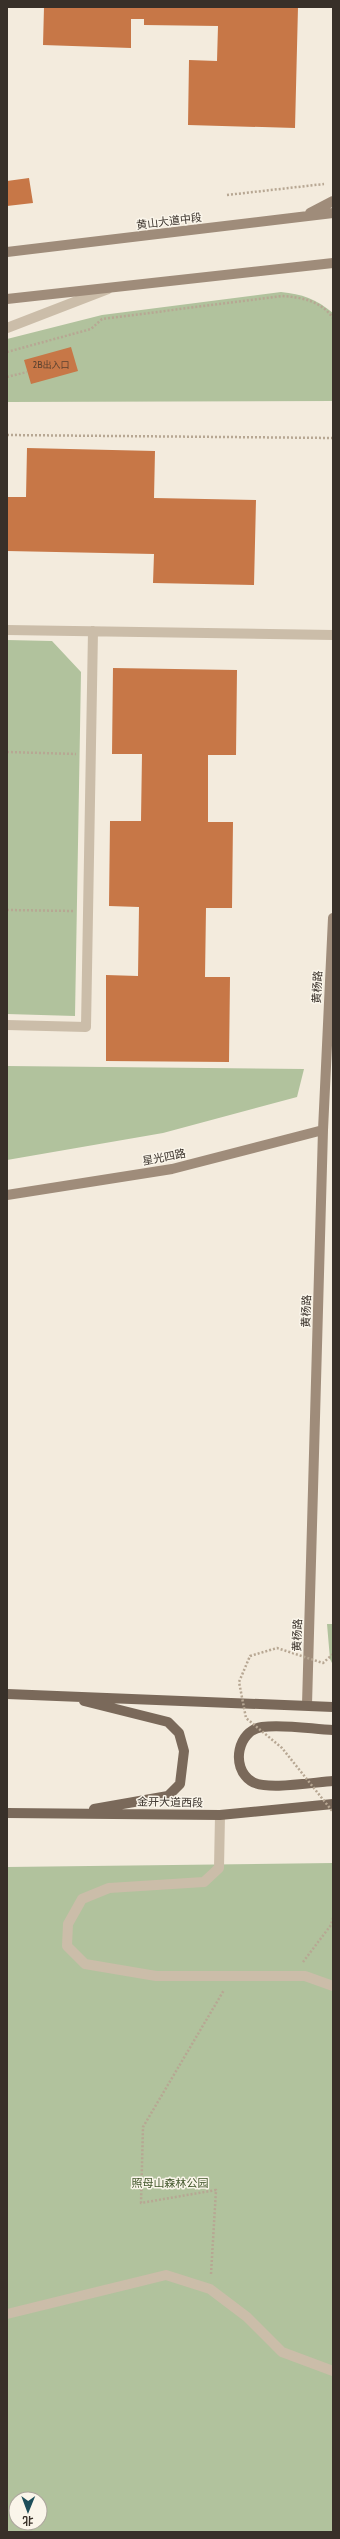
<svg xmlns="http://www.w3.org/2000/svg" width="340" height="2539" font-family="Cabin,'Noto Sans SC',sans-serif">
<rect width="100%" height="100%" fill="#f3ebdd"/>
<path fill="#b1c29d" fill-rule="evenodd" d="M281 292C302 294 316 299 333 313V401L7 402V339L102 315Z
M7 640 52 641 81 672 75 1016 7 1014Z
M7 1066 304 1069 297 1097 163 1133 7 1160Z
M327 1624H333V1665L330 1659Z
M333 1863V2532H7V1867ZM16 2499H40V2523H16Z"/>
<path fill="#c77747" d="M44 7H298L295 128 188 125 189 60 217 61 218 26 144 25V19H131V48L43 45Z
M29 178 33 203 7 206V181Z
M71 347 78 371 31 384 24 360Z
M27 448 155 451 154 498 256 500 254 585 153 583 154 554 7 551V497H26Z
M113 668 237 670 236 755H208V822H233L232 908H206L205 977H230L229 1062 106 1061V975L138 976 139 907 109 906 110 821H141L142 754H112Z"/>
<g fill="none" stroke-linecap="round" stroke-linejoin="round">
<path stroke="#b7a793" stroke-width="2.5" stroke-dasharray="2 2" stroke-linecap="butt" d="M227 195 324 184
M7 352 91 329 102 319 282 296C301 297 321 301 333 318
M7 377 27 372
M7 435 333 438
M7 752 76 754
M7 910 74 911
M303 1962 331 1925 333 1918
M211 2274 216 2190 141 2203 143 2127 224 1990"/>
<path stroke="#cbbda9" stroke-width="10" d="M7 328 108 289
M7 630 333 635
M7 1025 86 1027 93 631
M220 1815 219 1868 204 1882 109 1888 82 1899 68 1924 67 1946 85 1964 156 1976H305L333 1986
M7 2314 166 2275 210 2289 247 2317 282 2352 333 2371"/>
<path stroke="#9f8c7a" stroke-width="10" d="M310 213 333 201
M7 252 333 213
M7 299 333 263
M7 1195 172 1169 323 1130
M307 1705 323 1130 333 918"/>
<path stroke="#7a695a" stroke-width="10" d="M7 1694 333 1707
M84 1701 168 1722 179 1733 184 1751 180 1784 168 1796 94 1809
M333 1730C312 1729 283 1724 262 1727 238 1730 230 1767 251 1781 264 1791 315 1782 333 1781
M7 1813 220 1815 333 1804"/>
<path stroke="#b7a793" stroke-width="2.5" stroke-dasharray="2 2" stroke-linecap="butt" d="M333 1654 323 1663 277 1648 250 1656 239 1682 246 1718 282 1748 333 1812"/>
</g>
<g text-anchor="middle" stroke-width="3" stroke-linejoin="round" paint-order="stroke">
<g font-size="9" fill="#5c4230">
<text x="51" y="368">2B出入口</text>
</g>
<g font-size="11" fill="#383029" stroke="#faf5ea">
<text transform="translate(169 221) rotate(-7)" y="4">黄山大道中段</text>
<text transform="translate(317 987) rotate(-87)" y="4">黄杨路</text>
<text transform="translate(164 1157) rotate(-11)" y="4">星光四路</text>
<text transform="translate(306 1311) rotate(-88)" y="4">黄杨路</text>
<text transform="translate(297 1635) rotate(-88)" y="4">黄杨路</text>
<text transform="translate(170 1802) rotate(1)" y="4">金开大道西段</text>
</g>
<g font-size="11" fill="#42572c" stroke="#faf5ea">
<text x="170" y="2187">照母山森林公园</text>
</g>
</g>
<rect width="340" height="2539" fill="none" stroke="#383029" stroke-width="16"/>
<g transform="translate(28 2511) rotate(181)"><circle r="19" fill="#faf5ea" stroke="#aca69d"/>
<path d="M0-3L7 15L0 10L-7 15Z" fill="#1e4e5a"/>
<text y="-6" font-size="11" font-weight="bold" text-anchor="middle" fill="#383029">北</text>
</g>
</svg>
